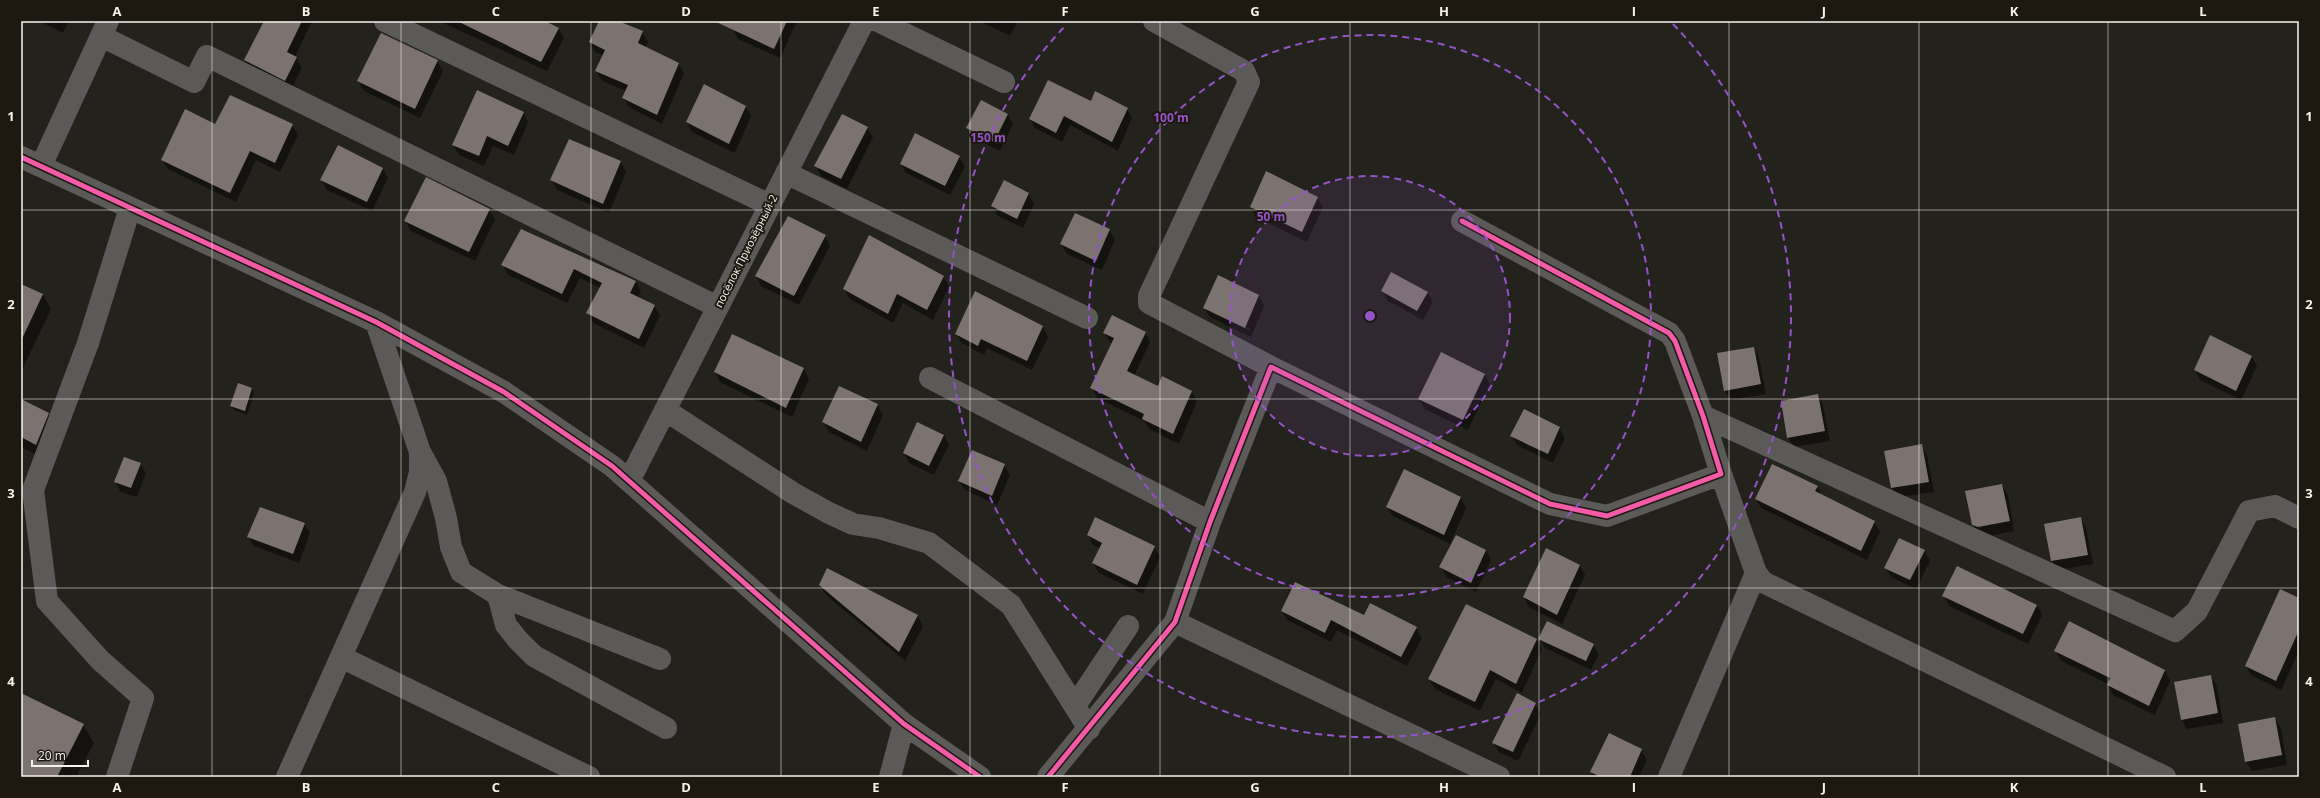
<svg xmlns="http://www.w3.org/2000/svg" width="2320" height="798" font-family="'Open Sans',sans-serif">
<rect width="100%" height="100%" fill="#24221d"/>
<path fill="#0007" fill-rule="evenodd" d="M39 21H69L63 33Z
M265 21H312L295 57 302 67 291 90 251 70 245 60Z
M439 21H543L558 28 564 38 547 71Z
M600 21H615L642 32 648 42 645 48 678 63 684 73 662 124 629 107 623 98 626 91 602 81 596 71 604 56 595 52 590 42Z
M736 21H797L780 58 738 39 733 29Z
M979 21H1018L1010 36Z
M437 61 443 71 420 118 364 91 358 81Z
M981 101 1008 115 1013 124 1000 151 973 137 968 128Z
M1091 102 1127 109 1132 118 1118 151 1070 125 1062 142 1035 128 1030 119Z
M745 106 751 116 735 153 692 132 687 122Z
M523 112 528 122 514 155 493 146 484 166 459 155 453 145Z
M215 125H292L298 135 280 172 256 160 236 202 168 169 162 160Z
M867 128 873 137 847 189 821 176 816 166Z
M570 140 621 162 626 172 609 213 557 190 552 180Z
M959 157 965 166 950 195 906 173 901 164Z
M383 169 388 178 372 211 327 190 321 180Z
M1029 194 1034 204 1023 228 998 216 992 206Z
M1317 197 1323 207 1307 242 1256 217 1251 207Z
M489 210 495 219 475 261 411 231 405 221Z
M1109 230 1115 240 1102 270 1067 254 1061 244Z
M825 236 830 246 799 305 761 286 756 276Z
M870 237 944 277 949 287 933 320 903 303 893 323 850 299 844 289Z
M600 264 636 282 641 291 638 297 654 305 660 315 644 348 593 323 588 313 600 288 580 278 567 303 508 275 503 265 599 266Z
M1218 276 1259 296 1264 306 1251 337 1210 317 1204 308ZM1211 310 1250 329V331L1211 312Z
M21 285 43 295 51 309 21 372Z
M1382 291 1427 292 1433 302 1423 320 1388 301Z
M976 293 1043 327 1048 337 1032 370 987 348 984 355 962 343 956 334Z
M1145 332 1150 342 1134 376 1158 387 1192 392 1197 401 1179 444 1149 429 1144 421 1097 398 1092 388 1112 344 1104 333Z
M732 335 804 369 809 379 792 417 720 382 715 372Z
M1754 348 1759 357 1766 394 1730 400 1725 391Z
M2251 356 2257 366 2241 400 2200 380 2195 370Z
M1484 374 1490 384 1468 430 1425 409 1419 399Z
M252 388 254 393 247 415 234 410 231 406Z
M1817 395 1823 405 1830 441 1794 447 1788 438 1782 402Z
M21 400 48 414 56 428 45 459 21 447Z
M877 405 883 415 867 451 829 432 823 422Z
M1559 428 1565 438 1553 463 1517 445 1511 435Z
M944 435 949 445 934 475 909 463 904 453Z
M1921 446 1927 455 1934 492 1898 497 1892 488Z
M140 464 146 473 137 497 121 492 115 482Z
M1004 465 1010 475 997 505 965 490 959 481Z
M1405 471 1461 498 1466 508 1450 544 1393 516 1387 507Z
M2002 485 2008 495 2014 531 1984 537 1978 534 1973 524Z
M1817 487 1822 495 1874 522 1880 531 1867 560 1761 508 1756 499Z
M2081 518 2086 528 2093 564 2057 570 2052 560Z
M304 524 310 533 299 563 254 546 248 537Z
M1088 535 1154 547 1160 557 1143 594 1099 573 1093 563 1100 548 1093 545Z
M1899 539 1925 551 1930 561 1916 589 1891 577 1886 568Z
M1486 550 1491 560 1476 592 1446 577 1441 567Z
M1580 565 1585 575 1562 624 1529 607 1524 597Z
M828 570 918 616 923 626 905 661 826 595 820 585Z
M1944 596 2037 605 2042 615 2028 644 1949 606Z
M2299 599V651L2281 690 2251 675 2246 666Z
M1466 605 1537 640 1542 649 1522 693 1496 679 1480 711 1435 689 1429 679Z
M1282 611 1364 617 1416 628 1422 638 1407 666 1337 630 1331 642 1287 620Z
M2070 623 2165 671 2170 681 2155 715 2113 695 2108 684 2061 661 2056 651Z
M1540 639 1593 645 1599 654 1591 670 1545 648Z
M2211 677 2217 686 2223 723 2187 729 2182 720Z
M21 694 83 725 94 743 76 777H21Z
M1535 704 1541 714 1518 761 1499 752 1493 742Z
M2275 719 2281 728 2287 765 2252 771 2246 762Z
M1641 750 1647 760 1639 777H1594L1591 772Z"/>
<path fill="#7c7370" d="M264 21H302L287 52 297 57 285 81 244 60Z
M457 21H545L559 28 541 62Z
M599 21H618L643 31 638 43 679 63 657 115 622 98 628 85 595 71 605 50 589 42Z
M714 21H787L774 49Z
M381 33 438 60 415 109 357 81Z
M1048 80 1091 101 1095 91 1128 108 1112 142 1064 116 1056 133 1029 119Z
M704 84 746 106 729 144 686 122Z
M477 90 524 112 508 146 487 136 479 156 452 145Z
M230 95 293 124 275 163 250 151 230 193 161 160 185 109 215 124Z
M981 100 1008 114 994 142 966 128Z
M842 114 868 127 841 179 814 166Z
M915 133 960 156 945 186 900 164Z
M569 139 621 161 603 204 550 180Z
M338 145 383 168 367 202 320 180Z
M1266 171 1318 197 1302 232 1250 207Z
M426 177 490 209 469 252 404 221Z
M1004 180 1029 193 1017 219 991 206Z
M1075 213 1110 229 1096 261 1060 244Z
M788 216 826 235 794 296 755 276Z
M521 229 636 281 630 293 655 305 639 339 586 313 602 283 574 269 562 294 501 265Z
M869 235 944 276 927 310 897 294 888 314 843 289Z
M1391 272 1428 292 1417 311 1381 291Z
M1218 275 1259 295 1245 328 1203 308Z
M21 284 43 294 21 341Z
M975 291 1043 326 1027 361 981 339 978 346 955 334Z
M1112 315 1146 332 1127 371 1158 386 1162 376 1192 391 1173 434 1142 419 1144 414 1090 388 1114 338 1103 333Z
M732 334 804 368 786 408 714 372Z
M2210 335 2252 356 2236 391 2194 370Z
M1754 347 1761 384 1724 391 1717 353Z
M1441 352 1485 374 1463 420 1418 399Z
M238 383 252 388 245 411 230 406Z
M839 386 878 404 861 442 822 422Z
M1818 394 1825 431 1787 438 1781 401Z
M21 399 49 413 36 445 21 437Z
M1524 409 1560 427 1548 454 1510 436Z
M917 422 944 435 929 466 903 453Z
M1922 444 1929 482 1891 488 1884 451Z
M972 450 1005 464 992 496 958 481Z
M124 457 141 463 131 488 114 482Z
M1772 464 1818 486 1815 491 1875 521 1861 551 1755 499Z
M1404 469 1461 497 1444 535 1386 507Z
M2002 484 2010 521 1978 527 1972 525 1965 491Z
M260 507 305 523 293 554 247 537Z
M1095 517 1155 546 1137 585 1092 563 1102 543 1087 535Z
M2081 517 2088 555 2051 561 2044 524Z
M1456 535 1486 550 1471 583 1439 567Z
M1899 538 1925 550 1910 580 1884 568Z
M1546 548 1580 565 1557 615 1523 597Z
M1957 566 2037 605 2023 634 1942 596Z
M827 568 918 615 899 652 819 585Z
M1295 582 1364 615 1370 603 1417 627 1401 657 1331 620 1325 633 1281 611Z
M2280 589 2299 598V630L2276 681 2245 666Z
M1466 604 1537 639 1516 684 1490 670 1475 702 1428 679Z
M1547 621 1594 644 1586 661 1538 639Z
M2069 621 2165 670 2149 706 2107 685 2110 678 2054 651Z
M2211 675 2218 713 2181 720 2174 682Z
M21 693 84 724 57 777H21Z
M1517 693 1536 703 1513 752 1492 743Z
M2275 717 2282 755 2245 762 2238 724Z
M1609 733 1642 749 1630 777H1601L1590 772Z"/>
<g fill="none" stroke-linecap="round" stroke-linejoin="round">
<path stroke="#5c5a59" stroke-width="22" d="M385 21 770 205
M878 21 1004 82
M1154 21 1244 71 1249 82 1149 296V303L1271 367
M101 36 194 82 207 56 718 307
M21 157 376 322 504 392 612 466 904 724 980 777
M41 166 108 21
M786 173 1087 318
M930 378 1210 522
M665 410 793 493 829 513 853 524 879 528 929 543 1011 605 1089 729
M1703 416 2175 631 2197 611 2249 511 2275 506 2299 518
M420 452 436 481 446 518 451 547 461 572 498 595 660 659
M629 481 864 21
M1756 573 1763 582 2165 777
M498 595 506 625 518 640 534 656 666 728
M1175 622 1499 777
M341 657 589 777
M1075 706 1128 626
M117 777 143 698 100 660 47 601 33 490 88 343 130 208
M287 777 415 492 420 472V452L376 322
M890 777 904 724
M1048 777 1175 622 1210 522 1271 367 1550 504 1607 516 1721 474 1703 416 1675 341 1669 333 1462 221
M1669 777 1756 573 1721 474"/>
<g stroke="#1d1911" stroke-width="8">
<path id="cycleway" d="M21 157 376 322 504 392 612 466 904 724 980 777
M1048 777 1175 622 1210 522 1271 367 1550 504 1607 516 1721 474 1703 416 1675 341 1669 333 1462 221"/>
</g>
<use href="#cycleway" stroke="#f35aa7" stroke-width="5"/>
</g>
<path fill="none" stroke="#f6f3ee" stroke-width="1" stroke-opacity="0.55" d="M212 21V777M401 21V777M591 21V777M781 21V777M970 21V777M1160 21V777M1350 21V777M1539 21V777M1729 21V777M1919 21V777M2108 21V777M21 210H2299M21 399H2299M21 588H2299"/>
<circle cx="1370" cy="316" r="140" fill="#9454c8" fill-opacity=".12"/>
<g fill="none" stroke="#9454c8" stroke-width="2" stroke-dasharray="7 5">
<circle cx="1370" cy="316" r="140"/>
<circle cx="1370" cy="316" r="281"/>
<path d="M1673 24A421 421 0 1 1 1067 24"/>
</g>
<g text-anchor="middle" stroke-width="4" stroke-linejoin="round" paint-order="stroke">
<g font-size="11" fill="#f6f3ee" stroke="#1d1911">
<text transform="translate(746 251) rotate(-63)" y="4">посёлок Приозёрный-2</text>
</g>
</g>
<circle cx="1370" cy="316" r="6" fill="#9454c8" stroke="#1d1911" stroke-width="2"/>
<g font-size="12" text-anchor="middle" font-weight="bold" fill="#9454c8" stroke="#1d1911" stroke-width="4" stroke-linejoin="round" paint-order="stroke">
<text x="1171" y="122">100 m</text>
<text x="988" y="142">150 m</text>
<text x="1271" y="221">50 m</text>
</g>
<rect width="2320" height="798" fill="none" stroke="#1d1911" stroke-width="44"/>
<path d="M32 760v6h56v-6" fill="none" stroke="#f6f3ee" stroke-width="2"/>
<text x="38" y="760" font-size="12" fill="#f6f3ee" stroke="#1d1911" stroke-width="3" paint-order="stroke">20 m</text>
<rect x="22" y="22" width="2276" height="754" fill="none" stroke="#f6f3ee" stroke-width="1.5"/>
<g font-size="13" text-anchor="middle" font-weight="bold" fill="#f6f3ee">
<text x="117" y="16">A</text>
<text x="306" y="16">B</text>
<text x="496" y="16">C</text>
<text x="686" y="16">D</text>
<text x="876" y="16">E</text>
<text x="1065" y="16">F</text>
<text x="1255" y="16">G</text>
<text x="1444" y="16">H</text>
<text x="1634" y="16">I</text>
<text x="1824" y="16">J</text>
<text x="2014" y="16">K</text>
<text x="2203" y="16">L</text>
<text x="11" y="121">1</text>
<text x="2309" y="121">1</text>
<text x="11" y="309">2</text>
<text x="2309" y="309">2</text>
<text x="11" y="498">3</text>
<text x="2309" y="498">3</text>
<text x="11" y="686">4</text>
<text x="2309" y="686">4</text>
<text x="117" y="792">A</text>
<text x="306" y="792">B</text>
<text x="496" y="792">C</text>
<text x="686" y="792">D</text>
<text x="876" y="792">E</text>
<text x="1065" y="792">F</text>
<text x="1255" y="792">G</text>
<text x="1444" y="792">H</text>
<text x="1634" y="792">I</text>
<text x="1824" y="792">J</text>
<text x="2014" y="792">K</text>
<text x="2203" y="792">L</text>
</g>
</svg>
